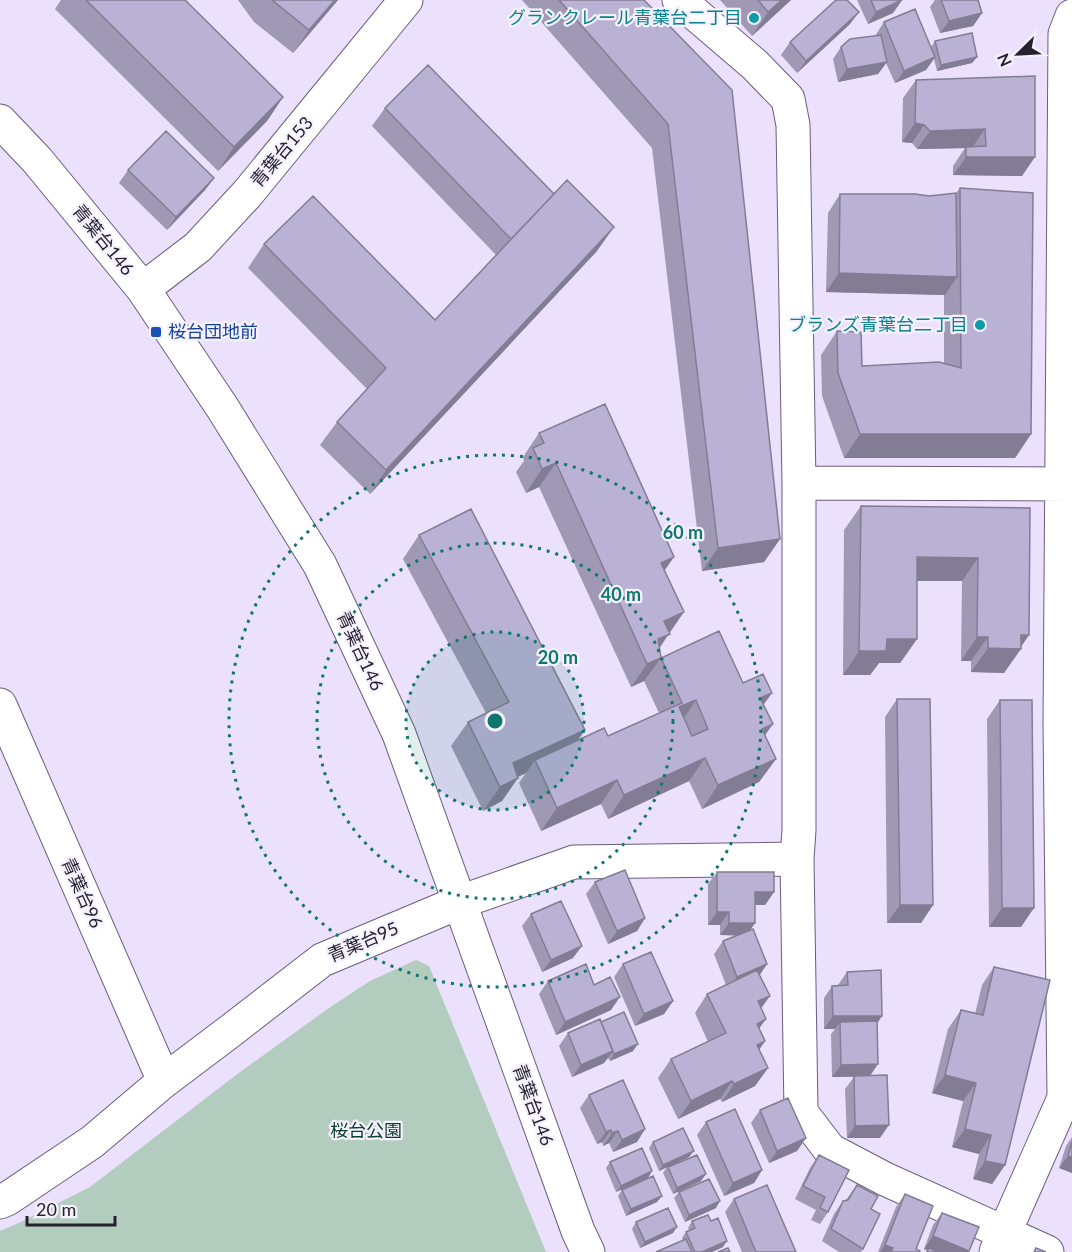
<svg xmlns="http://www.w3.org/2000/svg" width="1072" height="1252" font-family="Lato,'Noto Sans JP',sans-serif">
<rect width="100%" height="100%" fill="#ebe1fc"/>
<path fill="#b2ccbd" d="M416 960 429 966 546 1252H0V1231L21 1222 90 1187 240 1072 329 1008 370 981Z"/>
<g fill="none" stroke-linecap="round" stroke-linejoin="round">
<g stroke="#695e7b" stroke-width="35">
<path id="minor" d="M679 0 755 65 788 99 793 125 799 483V830L797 859 801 1112 830 1150 885 1179 1047 1252
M0 121 37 160 143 289 222 407 320 565 399 734 578 1231 588 1252
M143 289 198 247 247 194 406 0
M799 483 1072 484
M0 705 164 1081
M0 1202 7 1199 92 1142 164 1081 229 1032 322 960 460 902 574 862 797 859
M996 1252 1064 1098 1060 723 1065 34 1072 16"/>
</g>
<use href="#minor" stroke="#fff" stroke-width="33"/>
</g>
<path fill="#9f99b6" d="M61 0H185L283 97 267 121 218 171 55 9Z
M238 0H338L293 53 254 22Z
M522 0H644L780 539 764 562 702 571 652 148Z
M720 0H791L752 36Z
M857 0H902L893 13 868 24Z
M935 0H978L982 13 973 26 940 33 930 7Z
M884 22 931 47 935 41 977 57 972 63 937 71 934 59 926 70 895 83 886 63 878 74 838 82 833 59 841 47 875 36Z
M850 24 797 73 781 55 790 42Z
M1035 76 1022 176 953 175V166L965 148 917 149 912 143 902 142 903 98 916 80Z
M385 108 597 251 370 494 320 445 337 422 367 389 248 268 264 244 435 320 496 255 372 126Z
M128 170 214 178 205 190 167 230 119 183Z
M960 188 1031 434 1015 458H844L822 396 821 355 837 331 862 366 944 363V295L826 292 828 213 840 194 929 196 956 193Z
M539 433 665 570 669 633 659 649 661 658 772 693 764 704 765 736 776 759 759 782 702 809 689 781 608 819 601 804 541 831 519 783 526 773 518 777 502 801 483 811 451 746 468 722 486 713 403 559 419 535 579 740 608 736 659 713 644 681 631 687 539 487 526 493 516 472 524 461 523 457Z
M861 506 1030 508 1029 635 1004 673 971 672V661H961L962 581H917V639L900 663H879L870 675H843L844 530Z
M897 699 933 905 921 923H887L885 717Z
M1000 700 1021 927H989L987 719Z
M717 872 774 892 765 905H755V923L750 930 767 964 760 975 761 1008 759 1029 765 1041 759 1050 768 1068 755 1086 722 1102 720 1099 678 1119 658 1078 671 1059 708 1042 695 1013 707 994 726 985 714 954 723 941 737 935H720V925H708V884Z
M595 882 645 918 637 931 608 944 586 894Z
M531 914 573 958 542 972 522 926Z
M623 964 673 1001 664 1014 635 1026 614 977Z
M994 967 1005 1165 992 1184 973 1179 979 1154 952 1147 963 1101 932 1093 948 1029 961 1010 975 1014 982 985Z
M847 972 882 1016 877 1023 870 1076 880 1138H847L845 1089 854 1077H832L831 1034 835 1029H824V998L832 986 838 985Z
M548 981 594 985 611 1010 556 1035 539 994Z
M601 1022 633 1051 610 1061 608 1058 604 1063 572 1077 559 1046 568 1033Z
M589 1095 645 1129 637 1142 613 1152 609 1143 603 1146 602 1142 597 1144 580 1108Z
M760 1110 797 1151 769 1163 751 1123Z
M706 1122 762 1170 754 1183 724 1196 697 1135Z
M1072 1137V1173L1059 1168 1066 1146Z
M653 1142 689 1157 670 1166 701 1181 673 1194 663 1173 667 1167 659 1171 649 1148Z
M819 1155 828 1212 820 1224 811 1220 816 1210 795 1199 810 1168Z
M610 1162 652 1171 648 1178 616 1192 606 1168Z
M857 1185 871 1209 863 1249 861 1252H839L822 1241 834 1214 843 1201 846 1200Z
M622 1190 657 1202 626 1216 618 1196Z
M679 1192 716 1208 685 1222 674 1198Z
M905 1194 916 1249 919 1252H878L896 1207Z
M734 1199 796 1252H742L725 1212Z
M942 1213 968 1252H926L927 1250 924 1249 933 1225Z
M692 1221 723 1247 712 1252H656L683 1240 682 1238 686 1232 689 1230 688 1228Z
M636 1222 673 1233 640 1248 632 1229Z"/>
<path fill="#827d94" d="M335 0H338L293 53 309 30Z
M782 0H791L752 36 768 12Z
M902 0 893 13 868 24 876 12Z
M859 12 850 24 797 73 806 61Z
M982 13 973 26 940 33 949 21Z
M935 57 926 70 895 83 904 71Z
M977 57 972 63 937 71 941 65Z
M887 62 878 74 838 82 847 69Z
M283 97 267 121 218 171 234 147Z
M915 123 924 125 912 143 902 142Z
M985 129 972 148 917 149 930 131Z
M966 157H1035L1022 176 953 175Z
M214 178 205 190 167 230 176 217Z
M614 227 597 251 370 494 386 470Z
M839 273 957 277 945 295 826 292Z
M860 434H1031L1015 458H844Z
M556 463 539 487 526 493 542 469Z
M780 539 764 562 702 571 718 548Z
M674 557 658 580 661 563Z
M917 557 978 558 962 581H901Z
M684 612 653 657 645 658 664 621Z
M1021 635H1029L1019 649H1021L1004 673 971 672 988 648Z
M977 637H988L971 661H961Z
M887 639H917L900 663H879L870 675H843L859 651Z
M661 658 644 681 631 687 647 664Z
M772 693 755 716 760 698Z
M696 700 680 724 679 707Z
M773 724 756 748 762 729Z
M585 730 569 753 535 760 526 773 499 785 513 763Z
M705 758 689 781 608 819 624 795Z
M776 759 759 782 702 809 718 785Z
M518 778 502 801 483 811 500 787Z
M617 780 601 804 541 831 557 808Z
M755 892H774L765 905H746Z
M900 905H933L921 923H887Z
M1002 908H1034L1021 927H989Z
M717 912H729L720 925H708Z
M645 918 637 931 608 944 617 931Z
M729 923H755L746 936 720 935Z
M582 946 573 958 542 972 551 960Z
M767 964 758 977 728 989 737 977Z
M770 996 757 1014 758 1001Z
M620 997 611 1010 556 1035 565 1022Z
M673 1001 664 1014 635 1026 644 1014Z
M833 1016H882L874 1028 840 1022 835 1029H824Z
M766 1019 753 1037 757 1024Z
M765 1041 752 1060 757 1045Z
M638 1044 633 1051 610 1061 614 1054Z
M613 1051 604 1063 572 1077 581 1065Z
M878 1064 870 1076 832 1077 841 1065Z
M768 1068 755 1086 722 1102 734 1084Z
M945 1075 976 1083 963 1101 932 1093Z
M732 1081 720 1099 678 1119 691 1101Z
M889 1125 880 1138H847L855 1126Z
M645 1129 637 1142 613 1152 622 1140Z
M965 1129 991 1135 979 1154 952 1147Z
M611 1130 602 1142 597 1144 606 1132Z
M618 1131 609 1143 603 1146 612 1133Z
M806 1138 797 1151 769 1163 777 1151Z
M694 1151 689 1157 659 1171 663 1165Z
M1068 1156 1072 1157V1173L1059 1168Z
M985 1161 1005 1165 992 1184 973 1179Z
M762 1170 754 1183 724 1196 733 1183Z
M652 1171 648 1178 616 1192 621 1186Z
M706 1174 701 1181 673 1194 677 1188Z
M662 1196 657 1202 626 1216 631 1209Z
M720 1201 716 1208 685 1222 689 1215Z
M677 1227 673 1233 640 1248 645 1242Z
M933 1236 969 1251 968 1252H932L924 1249Z
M727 1241 723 1247 712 1252H702Z
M885 1245 893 1248 890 1252H880Z"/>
<path fill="#b9b2d4" stroke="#827d94" stroke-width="1.5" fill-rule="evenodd" d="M86 0H185L283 97 234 147Z
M272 0H335L309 30Z
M559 0H644L732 90 780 539 718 548 668 124Z
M758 0H782L768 12Z
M836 0H847L859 12 806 61 790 42Z
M871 0H902L876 12Z
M941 0H978L982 13 949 21Z
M915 9 935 57 904 71 884 22Z
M972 33 977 57 941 65 935 41Z
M881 35 887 62 847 69 841 47 850 39Z
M428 65 554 194 511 239 385 108Z
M1035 76V157H966V147L986 146 985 129 930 131 924 125 915 123 916 80Z
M166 131 214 178 176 217 128 170Z
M567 180 614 227 386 470 337 422 386 368 264 244 313 196 435 320Z
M960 188 1033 193 1031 434H860L838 373 837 331 861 332 862 366 939 362 961 368Z
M956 193 957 277 839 273 840 194H915L929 196Z
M605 404 674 557 661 563 684 612 664 621 670 634 658 639 661 658 647 664 556 463 542 469 533 448 544 443 539 433Z
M861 506 1030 508 1029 635H1021V649L988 648V637H977L978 558 917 557V639H887L886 651H859Z
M471 509 585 730 513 763 518 778 500 787 468 722 509 702 419 535Z
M719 631 743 683 763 674 772 693 760 698 773 724 762 729 776 759 718 785 705 758 624 795 617 780 557 808 535 760 604 728 608 736 682 703 661 658ZM696 700 708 729 692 736 679 707Z
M897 699H930L933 905H900Z
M1000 700H1032L1034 908H1002Z
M625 870 645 918 617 931 595 882Z
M717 872H774V892H755V923H729V912H717Z
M561 901 582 946 551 960 531 914Z
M753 929 767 964 737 977 723 941Z
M651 952 673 1001 644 1014 623 964Z
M586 964 594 985 610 977 620 997 565 1022 548 981Z
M994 967 1050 980 1005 1165 985 1161 991 1135 965 1129 976 1083 945 1075 961 1010 983 1015Z
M757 970 770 996 758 1001 766 1019 757 1024 765 1041 757 1045 768 1068 734 1084 732 1081 691 1101 671 1059 726 1033 707 994Z
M881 970 882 1016H833L832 986 848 985 847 972Z
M624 1012 638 1044 614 1054 601 1022Z
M600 1019 613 1051 581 1065 568 1033Z
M877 1021 878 1064 841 1065 840 1022Z
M887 1075 889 1125 855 1126 854 1076Z
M623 1080 645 1129 622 1140 618 1131 612 1133 611 1130 606 1132 589 1095Z
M788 1098 806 1138 777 1151 760 1110Z
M735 1109 762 1170 733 1183 706 1122Z
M683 1128 694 1151 663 1165 653 1142Z
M1072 1142V1157L1068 1156Z
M642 1148 652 1171 621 1186 610 1162Z
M697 1155 706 1174 677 1188 668 1167Z
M819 1155 849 1170 828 1212 820 1208 825 1197 803 1186Z
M653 1176 662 1196 631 1209 622 1190Z
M709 1179 720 1201 689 1215 679 1192Z
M767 1185 796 1252H756L734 1199Z
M857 1185 878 1196 871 1209 880 1214 863 1249 831 1229 843 1201 848 1200Z
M905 1194 933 1206 916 1249 920 1251 919 1252H891L893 1248 885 1245Z
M668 1208 677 1227 645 1242 636 1222Z
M942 1213 979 1227 969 1251 933 1236Z
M708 1215 711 1221 718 1218 727 1241 702 1252H695L686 1232 695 1228 692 1221Z
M686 1239 692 1252H656Z
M728 1248 730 1252H718Z
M929 1248 938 1252H927Z
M1036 1248 1046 1252H1034Z"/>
<circle cx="495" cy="721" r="89" fill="#0f766e" fill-opacity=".12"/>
<g fill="none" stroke="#0f766e" stroke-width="3" stroke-dasharray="3 6">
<circle cx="495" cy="721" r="89"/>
<circle cx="495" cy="721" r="178"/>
<circle cx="495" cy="721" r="266"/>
</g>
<g fill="#0f9aa8" stroke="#f6f1ff" stroke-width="2">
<circle cx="754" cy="18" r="6"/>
<circle cx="980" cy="325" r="6"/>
</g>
<rect fill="#1a4fb4" stroke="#f6f1ff" stroke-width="2" x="150" y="326" width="12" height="12" rx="3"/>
<g text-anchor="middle" stroke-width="4.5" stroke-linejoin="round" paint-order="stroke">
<g font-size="18" fill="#0d838f" stroke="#f6f1ff" text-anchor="end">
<text x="742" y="24">グランクレール青葉台二丁目</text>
<text x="968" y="331">ブランズ青葉台二丁目</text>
</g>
<g font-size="18" fill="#26212d" stroke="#f6f1ff">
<text transform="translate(282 152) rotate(-50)" y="6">青葉台153</text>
<text transform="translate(103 240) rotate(51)" y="6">青葉台146</text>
<text transform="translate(360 651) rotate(65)" y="6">青葉台146</text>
<text transform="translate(82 893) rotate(66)" y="6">青葉台96</text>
<text transform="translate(363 942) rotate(-23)" y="6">青葉台95</text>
<text transform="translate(533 1105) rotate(70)" y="6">青葉台146</text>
</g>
<g font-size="18" fill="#164399" stroke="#f6f1ff" text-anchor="start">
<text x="168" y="338">桜台団地前</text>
</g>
<g font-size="18" fill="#094229" stroke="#f6f1ff">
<text x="366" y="1137">桜台公園</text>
</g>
</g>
<circle cx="495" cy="721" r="9" fill="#0f766e" stroke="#f6f1ff" stroke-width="3"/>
<g font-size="18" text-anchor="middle" font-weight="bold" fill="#0f766e" stroke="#f6f1ff" stroke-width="4.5" stroke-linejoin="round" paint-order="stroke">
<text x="683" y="539">60 m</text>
<text x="621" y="601">40 m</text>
<text x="558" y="664">20 m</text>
</g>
<g transform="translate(1018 54) rotate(246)" stroke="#f6f1ff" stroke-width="4.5" paint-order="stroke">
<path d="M0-4.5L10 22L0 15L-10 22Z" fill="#26212d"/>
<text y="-9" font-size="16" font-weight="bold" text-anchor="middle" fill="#26212d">N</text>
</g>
<path d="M27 1216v9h88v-9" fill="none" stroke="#26212d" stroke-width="3"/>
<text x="36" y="1216" font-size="18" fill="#26212d" stroke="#f6f1ff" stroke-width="4.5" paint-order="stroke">20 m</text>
</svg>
